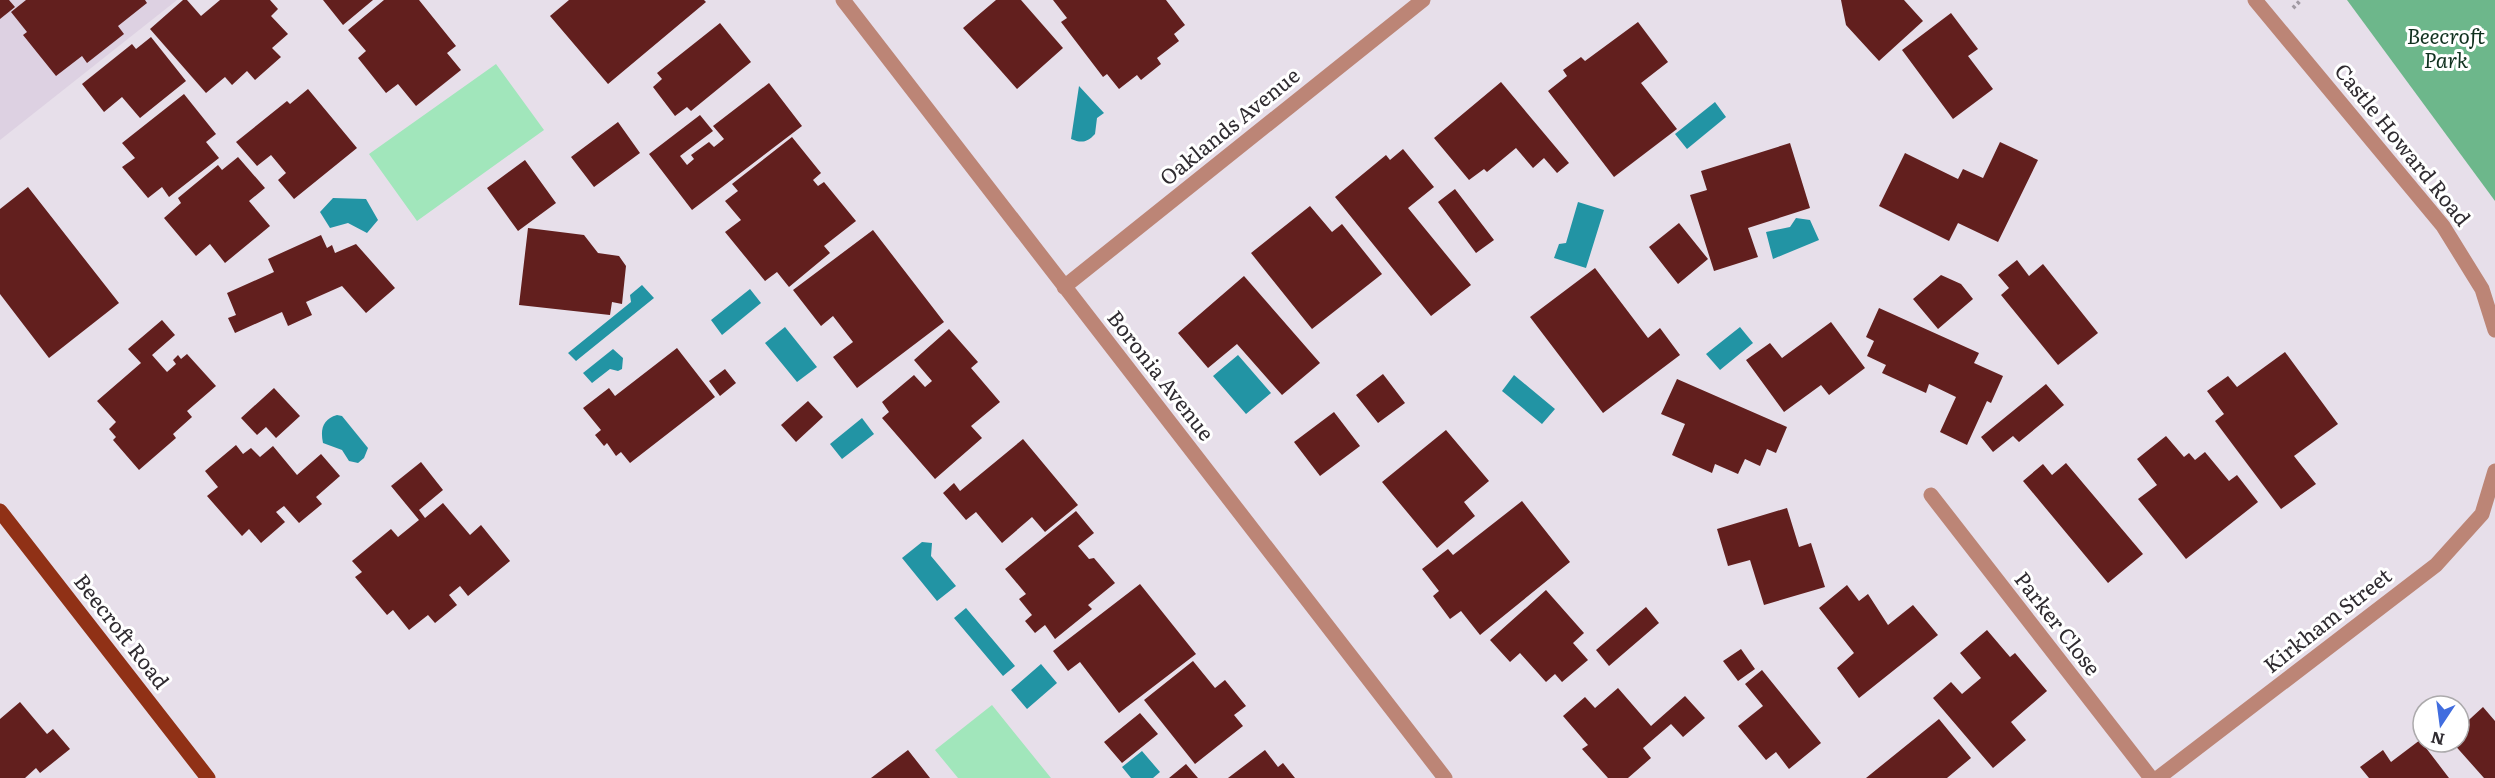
<svg xmlns="http://www.w3.org/2000/svg" width="2495" height="778" font-family="Literata,serif">
<rect width="100%" height="100%" fill="#e7dfea"/>
<path fill="#ddd1e2" d="M0 0H177L0 140Z"/>
<path fill="#a1e6bb" d="M496 64 544 130 417 221 369 154Z
M992 705 1051 778H958L935 750Z"/>
<path fill="#6db78b" d="M2347 0H2495V201Z"/>
<path fill="#2294a4" d="M1079 86 1104 113 1097 118 1095 134C1087 143 1081 143 1071 139Z
M1715 102 1726 117 1687 149 1675 134Z
M333 198 366 199 378 220 367 233 348 223 330 228 320 212Z
M1578 202 1604 210 1586 268 1554 258 1559 244 1566 243Z
M1796 218 1810 220 1819 240 1773 259 1766 232 1790 227Z
M642 285 654 298 576 361 568 353 631 302 630 295Z
M750 289 761 303 722 335 711 320Z
M785 327 817 367 797 382 765 343Z
M1740 327 1753 343 1720 370 1706 354Z
M613 349 623 358 622 369 618 371 610 369 592 383 583 373Z
M1238 355 1271 393 1246 414 1213 376Z
M1514 375 1555 409 1542 424 1502 391Z
M337 415 342 416 368 448 364 458 358 463 349 461 342 450 323 443C320 429 323 419 337 415Z
M862 418 874 434 842 459 830 444Z
M922 542 932 543 931 556 956 586 937 601 902 558Z
M966 608 1015 666 1003 676 954 618Z
M1041 664 1057 683 1027 709 1011 690Z
M1142 751 1160 772 1153 778H1131L1122 767Z"/>
<path fill="#621f1e" d="M0 0H9L15 7 0 19Z
M26 0H145L147 3 118 26 124 34 87 63 82 56 56 76 23 35 27 32 11 12Z
M183 0H187L201 16 220 0H270L278 9 271 16 288 34 272 48 281 57 255 80 247 71 232 85 225 77 206 93 150 29Z
M323 0H373L343 25Z
M384 0H419L456 46 447 53 461 70 416 106 398 84 386 93 358 58 366 51 348 30Z
M569 0H704L706 2 608 84 550 16Z
M996 0H1021L1063 48 1017 89 963 28Z
M1053 0H1166L1185 25 1174 34 1179 41 1157 58 1161 64 1141 80 1137 75 1119 89 1107 74 1103 77 1061 22 1067 18Z
M1841 0H1904L1923 21 1879 61 1846 25Z
M1951 13 1978 49 1968 56 1993 89 1953 119 1902 50Z
M1638 22 1668 62 1641 83 1677 129 1614 177 1548 91 1567 76 1563 70 1581 57 1585 61Z
M720 23 751 62 691 111 687 107 675 116 653 87 662 79 657 73Z
M151 37 186 81 140 118 122 97 104 112 82 84 132 44 136 49Z
M1501 82 1569 163 1557 173 1544 158 1533 168 1516 148 1487 172 1484 169 1469 180 1434 138Z
M769 83 802 126 692 210 649 154 700 115 713 131 680 156 687 165 694 159 691 155 709 142 714 147 724 139 713 126Z
M308 89 357 148 294 199 278 180 286 173 271 155 257 166 236 142 287 101 290 104Z
M184 94 216 134 206 142 219 158 169 197 162 187 148 198 122 167 135 158 122 143Z
M618 122 640 153 594 187 571 157Z
M792 137 821 173 813 180 818 186 824 182 856 221 824 246 830 253 789 287 777 272 765 281 725 232 741 220 725 201 738 191 732 184Z
M2000 142 2038 160 1998 242 1958 223 1949 241 1879 206 1905 153 1958 179 1963 169 1983 178Z
M1790 143 1810 208 1748 228 1758 257 1714 271 1690 195 1707 190 1701 171Z
M1403 149 1434 187 1408 208 1471 285 1431 316 1335 197 1386 155 1390 160Z
M238 157 265 188 249 201 270 226 225 263 210 244 196 256 164 218 181 203 178 198 218 165 222 170Z
M525 160 556 203 518 231 487 188Z
M28 187 119 303 49 358 0 294V209Z
M1455 189 1494 240 1476 253 1438 202Z
M1310 206 1332 232 1342 224 1382 274 1312 329 1251 253Z
M1679 223 1708 259 1678 284 1649 247Z
M528 228 584 235 598 253 619 256 626 266 622 304 612 302 610 315 519 305Z
M873 230 944 322 857 388 833 357 853 342 833 316 821 326 793 290Z
M321 235 327 248 332 245 335 253 356 244 395 288 366 313 342 286 306 302 312 315 288 326 282 312 235 333 228 318 236 315 227 293 274 272 268 259Z
M2017 260 2029 276 2043 264 2098 333 2058 365 2001 295 2009 288 1998 275Z
M1595 268 1648 338 1660 328 1680 355 1603 413 1530 317Z
M1941 275 1961 284 1973 299 1938 329 1913 299Z
M1244 276 1320 363 1282 395 1237 344 1208 368 1178 333Z
M1879 308 1979 353 1974 363 2003 376 1991 403 1987 401 1967 445 1940 432 1956 397 1929 384 1926 393 1882 373 1886 365 1867 356 1874 341 1866 337Z
M162 320 175 335 152 355 167 372 176 364 173 360 178 355 181 359 187 354 216 386 187 411 192 417 173 434 176 438 139 470 113 440 116 437 109 429 116 422 97 401 141 363 128 349Z
M1831 322 1865 368 1829 395 1821 385 1784 412 1746 360 1770 343 1782 358Z
M949 329 978 362 971 368 1000 402 971 426 982 438 935 479 882 418 889 412 882 402 914 375 925 387 932 381 914 360Z
M677 348 715 397 630 463 621 452 616 456 607 443 604 446 595 435 601 430 583 408 609 388 615 396Z
M2285 352 2338 424 2294 456 2316 484 2281 509 2215 421 2224 414 2207 391 2228 376 2237 387Z
M725 369 736 383 720 396 709 381Z
M1383 374 1405 403 1378 423 1356 395Z
M1677 379 1787 427 1776 453 1767 449 1760 466 1745 459 1738 474 1715 464 1712 473 1672 455 1685 424 1661 414Z
M2046 384 2064 405 2019 442 2013 436 1993 452 1981 437Z
M274 388 300 416 276 438 266 427 257 435 241 418Z
M808 401 823 417 796 442 781 425Z
M1334 412 1360 446 1320 476 1294 442Z
M1446 430 1489 481 1464 502 1475 516 1437 548 1382 482Z
M2166 436 2184 457 2189 453 2195 460 2205 452 2229 481 2237 475 2258 502 2186 559 2138 499 2157 485 2137 459Z
M1023 439 1078 505 1045 532 1032 517 1002 543 976 512 966 520 943 493 954 483 960 491Z
M236 445 243 454 251 448 260 457 273 446 297 475 321 454 340 476 316 497 322 504 299 523 284 506 276 512 285 522 261 543 249 529 242 536 207 496 218 487 205 471Z
M421 462 443 490 419 510 425 518 443 503 470 535 481 525 510 561 468 596 460 586 449 595 457 605 435 623 428 615 409 630 393 610 387 615 355 577 362 572 352 561 391 529 398 537 419 520 391 486Z
M2066 463 2143 554 2108 583 2023 481 2043 464 2052 475Z
M1522 501 1570 562 1480 635 1461 611 1450 619 1433 596 1439 591 1422 569 1448 549 1453 555Z
M1787 508 1799 547 1811 543 1825 587 1764 605 1750 560 1728 566 1717 529Z
M1076 511 1094 533 1078 546 1089 559 1094 558 1115 583 1088 605 1092 609 1055 639 1045 625 1035 633 1025 621 1032 615 1019 599 1026 594 1005 569Z
M1140 584 1196 654 1119 713 1080 662 1068 671 1053 651Z
M1847 585 1859 601 1868 594 1888 625 1913 605 1938 635 1859 698 1837 668 1854 653 1819 608Z
M1546 590 1584 633 1573 643 1588 660 1562 682 1555 674 1546 682 1520 653 1510 662 1490 640Z
M1646 607 1659 623 1609 666 1596 650Z
M1987 630 2010 657 2015 653 2047 691 2011 722 2026 740 1993 768 1933 698 1951 682 1962 694 1981 678 1960 653Z
M1741 649 1755 669 1738 681 1723 661Z
M1193 661 1215 688 1225 680 1246 706 1234 715 1243 726 1195 764 1144 700Z
M1762 670 1821 743 1789 769 1776 752 1766 760 1738 726 1763 706 1745 684Z
M1618 688 1651 726 1685 696 1705 718 1683 737 1671 724 1643 748 1651 758 1628 778H1608L1582 749 1588 745 1563 716 1585 697 1595 708Z
M20 702 47 734 53 729 70 749 40 773 36 768 25 778H0V719Z
M2483 707 2495 721V778H2484L2452 742H2459V729Z
M1140 713 1158 734 1122 763 1104 742Z
M1939 719 1971 758 1947 778H1866Z
M2420 740 2449 778H2369L2360 767 2383 750 2391 762Z
M908 750 930 778H871Z
M1265 750 1278 767 1283 763 1295 778H1228Z
M1186 764 1198 778H1169Z"/>
<g fill="none" stroke-linecap="round" stroke-linejoin="round">
<path stroke="#a099a2" stroke-width="4" stroke-dasharray="3 3" stroke-linecap="butt" d="M2293 8 2301 0"/>
<path stroke="#bc8576" stroke-width="15" d="M843 0 1445 778
M2255 0 2443 226 2482 289 2495 330
M1064 287 1423 0
M1931 495 2151 778
M2158 778 2436 565 2482 514 2495 471"/>
<path stroke="#903116" stroke-width="15" d="M0 511 208 778"/>
</g>
<g text-anchor="middle" stroke-width="6" stroke-linejoin="round" paint-order="stroke">
<g font-size="21" font-style="italic" fill="#10311f" stroke="#fff">
<text x="2446" y="44">Beecroft<tspan x="2446" dy="24">Park</tspan></text>
</g>
<g font-size="21" fill="#2f2b30" stroke="#fff">
<text transform="translate(1230 127) rotate(-39)" y="7">Oaklands Avenue</text>
<text transform="translate(2402 145) rotate(51)" y="7">Castle Howard Road</text>
<text transform="translate(1160 376) rotate(52)" y="7">Boronia Avenue</text>
<text transform="translate(2328 621) rotate(-38)" y="7">Kirkham Street</text>
<text transform="translate(2057 624) rotate(52)" y="7">Parker Close</text>
<text transform="translate(121 632) rotate(52)" y="7">Beecroft Road</text>
</g>
</g>
<g transform="translate(2441 724) rotate(193)"><circle r="28" fill="#ffffff" stroke="#acaaac" stroke-width="1.5"/>
<path d="M0-4.5L10 22L0 15L-10 22Z" fill="#416ddf"/>
<text y="-9" font-size="16" font-weight="bold" text-anchor="middle" fill="#2f2b30">N</text>
</g>
</svg>
